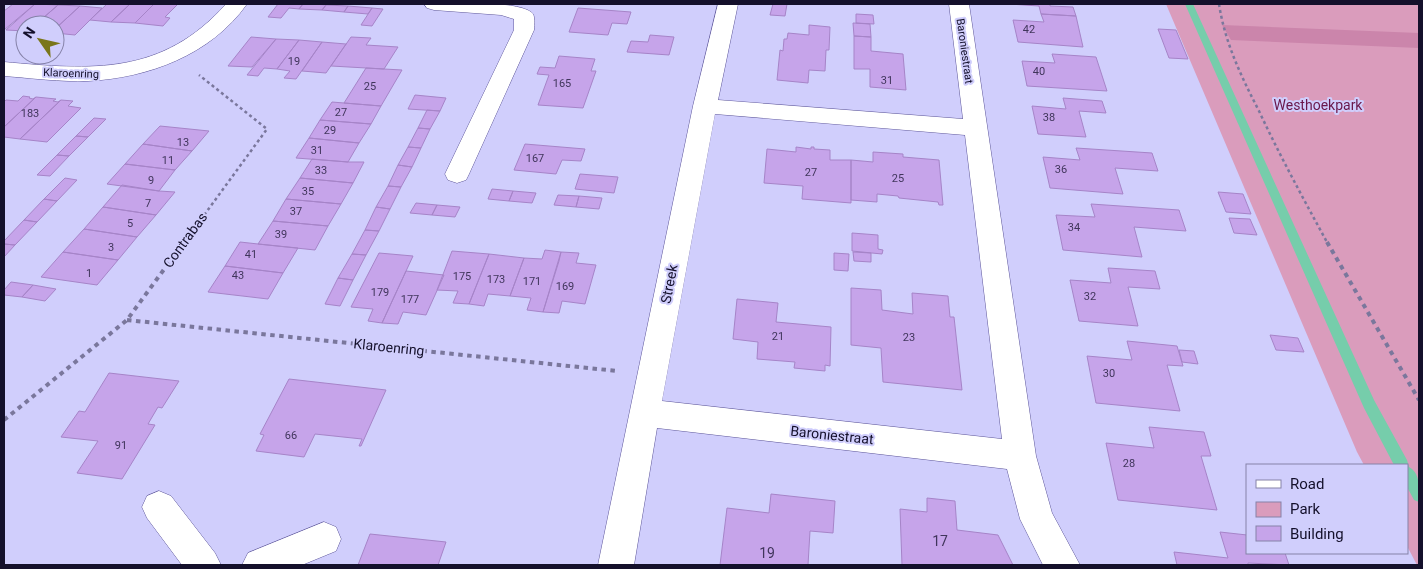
<svg xmlns="http://www.w3.org/2000/svg" width="1423" height="569" font-family="Roboto,sans-serif">
<rect width="100%" height="100%" fill="#d0cefc"/>
<path fill="#da9cbc" d="M1166 4H1419V565H1417L1407 546V465H1364L1357 452Z"/>
<path fill="#cb85ab" d="M1222 25 1419 33V48L1231 40Z"/>
<g fill="none" stroke-linecap="round" stroke-linejoin="round">
<path fill="#76cdab" fill-rule="evenodd" d="M1185 4H1193L1374 400 1407 460 1409 467C1421 473 1419 490 1419 502L1414 500 1407 487V465H1394L1364 408Z"/>
</g>
<path fill="#c6a4ea" stroke="#a684c8" d="M13 4H35L4 30V11Z
M35 4 58 5 35 25H25V31L6 30Z
M107 4H130L111 22 90 20Z
M130 4H154L135 23 111 22Z
M154 4H178L165 17 170 18 163 26 135 23Z
M278 4H303L299 9 289 8 281 18 268 17Z
M303 4H314L326 5 322 10 299 9Z
M773 4H787L785 16 770 15Z
M1009 4H1050V6L1073 7 1076 16 1041 14 1039 6Z
M58 5 80 6 55 29V25H35Z
M326 5 348 6 344 12 322 10Z
M80 6 102 8 75 35 55 33V29Z
M348 6 372 8 368 14 344 12Z
M372 8 383 9 372 26 361 25Z
M578 8 631 12 627 24 612 23 608 35 569 32Z
M856 14 873 15 874 24 856 23Z
M1041 14 1076 16 1083 47 1018 42 1013 20 1044 22Z
M853 23 870 24 871 37 854 36Z
M809 25 830 27 829 50H826L825 71 809 70 808 83 777 80 780 50 783 51 784 39H787L788 33 809 35Z
M1158 29 1176 30 1188 59 1169 58Z
M650 35 674 37 669 55 627 52 631 41 648 42Z
M854 36 871 37V51L903 54 906 90 870 87V69H854Z
M251 37 276 39 252 67 228 66Z
M351 37 371 38 366 45 398 47 384 69 331 66Z
M276 39 299 40 277 69 264 68 258 76 247 75Z
M299 40 322 42 296 79 284 78 290 71 277 69Z
M322 42 346 44 326 73 302 71Z
M1052 54 1096 57 1107 91 1027 86 1022 61 1055 63Z
M559 56 595 59 591 71H596L583 108 538 105 549 75 537 74 540 67 555 68Z
M366 68 402 70 381 106 344 103Z
M415 95 446 98 440 111 408 109Z
M23 96 30 97 29 98 33 99 36 97 4 127V102L6 100 18 101Z
M36 97 56 99 53 101 58 102 61 100 20 139 4 137V127Z
M1063 98 1102 101 1106 113 1079 111 1086 137 1038 134 1032 106 1066 109Z
M61 100 73 101 68 106 81 108 47 142 20 139Z
M332 102 344 103 381 106 371 124 320 120Z
M427 110 440 111 430 129 418 128Z
M94 118 106 119 88 137 76 136Z
M320 120 371 124 359 143 309 138Z
M160 126 209 131 192 151 143 144Z
M418 128 430 129 421 148 408 147Z
M76 136 88 137 69 156 57 155Z
M309 138 359 143 348 162 296 158Z
M143 144 192 151 175 170 125 164Z
M525 144 585 149 581 161 562 160 556 174 514 170Z
M408 147 421 148 412 167 398 165Z
M796 147 811 149V147H814V149L830 150V160H851V203L802 199 803 186 764 183 767 149 796 152Z
M1076 148 1152 153 1158 171 1115 168 1123 194 1050 188 1043 157 1080 160Z
M873 152 903 154V157L939 160 943 205H939L938 202 899 198 898 196 877 194V202L851 200V160L873 162Z
M57 155 69 156 50 176 37 175Z
M312 159 348 162H364L353 183 300 178Z
M125 164 175 170 159 191 107 184Z
M398 165 412 167 401 187 388 186Z
M580 174 618 177 614 193 575 189Z
M65 178 77 180 57 201 44 199Z
M300 178 353 183 341 204 286 199Z
M122 185 159 191 175 192 156 215 103 207Z
M388 186 401 187 390 209 376 207Z
M492 189 513 191 509 201 488 199Z
M513 191 536 193 532 203 509 201Z
M1218 192 1243 194 1251 214 1226 212Z
M558 195 579 196 576 207 554 205Z
M579 196 602 198 599 209 576 207Z
M44 199 57 201 37 222 24 220Z
M286 199 341 204 328 226 273 221Z
M416 203 437 205 432 215 410 213Z
M1091 204 1179 210 1186 231 1134 227 1142 257 1063 250 1056 215 1095 217Z
M437 205 460 207 455 217 432 215Z
M103 207 156 215 137 237 84 229Z
M376 207 390 209 379 231 365 230Z
M1229 218 1250 219 1257 235 1234 233Z
M24 220 37 222 15 245 4 244V241Z
M273 221 328 226 315 250 258 244Z
M84 229 137 237 118 260 63 252Z
M365 230 379 231 366 255 352 254Z
M852 233 878 235V249L883 250 882 254 852 251Z
M240 242 258 244 298 248 283 273 225 266Z
M4 244 15 245 4 257Z
M545 250 561 252 559 261 543 312 527 310 531 298 510 296 524 258 542 259Z
M452 251 489 254 469 304 453 303 458 291 437 290Z
M63 252 118 260 97 285 41 277Z
M561 252 579 253 576 263 596 265 585 304 562 301 559 313 543 312Z
M853 252 871 253V262L854 261Z
M379 253 413 256 382 323 368 321 373 309 351 307Z
M834 253 849 254 848 271 834 270Z
M352 254 366 255 353 280 338 278Z
M489 254 524 258 510 296 488 294 484 306 469 304Z
M225 266 283 273 268 299 208 292Z
M1108 268 1155 271 1160 289 1128 287 1138 326 1079 321 1070 280 1111 283Z
M406 271 444 275 426 315 403 312 398 324 382 323Z
M338 278 353 280 340 306 325 304Z
M11 282 33 285 22 297 4 295V290Z
M33 285 56 289 45 301 22 297Z
M851 288 881 290 882 310 913 314 912 293 948 296 950 317H954L962 390 883 382 881 348 851 345Z
M737 299 778 303 776 322 831 327 830 366 825 365V371L794 368 795 362 757 359 758 342 733 339Z
M1270 335 1298 338 1304 352 1276 350Z
M1127 341 1177 346 1183 366 1167 365 1180 411 1096 403 1087 356 1132 360Z
M1179 350 1194 351 1198 364 1182 362Z
M109 373 179 381 162 408 158 407 148 424 155 425 122 479 77 473 98 441 61 437 79 411 85 412Z
M289 379 386 390 361 446H359L362 439 315 434 304 457 256 451 264 435 260 434Z
M1149 427 1204 432 1211 456H1201L1217 510 1118 500 1106 443 1154 448Z
M771 494 835 501 833 533 810 531 808 565H720L727 508 769 513Z
M927 498 955 501 957 530 998 535 1013 565H902L900 509 927 512Z
M1220 532 1247 535V553H1285L1289 565 1248 563V565H1177L1174 552 1228 558Z
M370 534 446 542 438 565H358Z"/>
<g fill="none" stroke-linecap="round" stroke-linejoin="round">
<g stroke="#5e579a" stroke-width="1">
<path id="minor" d="M226 4H247C211 55 148 78 88 81 60 82 31 78 4 76V62C92 70 162 76 226 4Z
M424 4C446 3 514 0 531 12 536 15 534 25 534 30L469 174 466 180 457 183 448 180 445 174 514 30V19L501 15 434 10 427 8Z
M718 4H738L718 100 963 119 949 4H969L1036 456 1052 513 1080 565H1043L1020 519 1007 469 657 428 634 565H598L693 106ZM715 114 965 135 1002 439 662 401Z
M159 491 171 496 215 553 221 565H182L147 518 142 507 147 496Z
M324 522 336 527 341 539 336 551 302 565H242L248 553Z"/>
</g>
<path stroke="#7a779c" stroke-width="2.5" stroke-dasharray="3 3" stroke-linecap="butt" d="M1219 4C1225 43 1241 76 1259 111 1280 156 1304 200 1328 244
M183 244 267 129 199 75"/>
<path stroke="#7a779c" stroke-width="4" stroke-dasharray="4.5 4.5" stroke-linecap="butt" d="M1327 242 1419 400
M127 320 617 371
M4 420 127 320 184 242"/>
<use href="#minor" fill="#fff" fill-rule="evenodd"/>
</g>
<g text-anchor="middle" stroke-width="4" stroke-linejoin="round" paint-order="stroke">
<g font-size="11" fill="#40355b">
<text x="1029" y="33">42</text>
<text x="294" y="65">19</text>
<text x="1039" y="75">40</text>
<text x="887" y="84">31</text>
<text x="562" y="87">165</text>
<text x="370" y="90">25</text>
<text x="341" y="116">27</text>
<text x="30" y="117">183</text>
<text x="1049" y="121">38</text>
<text x="330" y="134">29</text>
<text x="183" y="146">13</text>
<text x="317" y="154">31</text>
<text x="535" y="162">167</text>
<text x="168" y="164">11</text>
<text x="1061" y="173">36</text>
<text x="321" y="174">33</text>
<text x="811" y="176">27</text>
<text x="898" y="182">25</text>
<text x="151" y="184">9</text>
<text x="308" y="195">35</text>
<text x="148" y="207">7</text>
<text x="296" y="215">37</text>
<text x="130" y="227">5</text>
<text x="1074" y="231">34</text>
<text x="281" y="238">39</text>
<text x="111" y="251">3</text>
<text x="251" y="258">41</text>
<text x="89" y="277">1</text>
<text x="238" y="279">43</text>
<text x="462" y="280">175</text>
<text x="496" y="283">173</text>
<text x="532" y="285">171</text>
<text x="565" y="290">169</text>
<text x="380" y="296">179</text>
<text x="1090" y="300">32</text>
<text x="410" y="303">177</text>
<text x="778" y="340">21</text>
<text x="909" y="341">23</text>
<text x="1109" y="377">30</text>
<text x="291" y="439">66</text>
<text x="121" y="449">91</text>
<text x="1129" y="467">28</text>
</g>
<g font-size="11" fill="#14102b" stroke="#d0cefc">
<text transform="translate(965 51) rotate(82)" y="4">Baroniestraat</text>
<text transform="translate(71 73) rotate(2)" y="4">Klaroenring</text>
</g>
<g font-size="14" fill="#69164a" stroke="#d0cefc">
<text x="1318" y="110">Westhoekpark</text>
</g>
<g font-size="14" fill="#14102b" stroke="#d0cefc">
<text transform="translate(185 240) rotate(-54)" y="5">Contrabas</text>
<text transform="translate(669 284) rotate(-79)" y="5">Streek</text>
<text transform="translate(389 347) rotate(6)" y="5">Klaroenring</text>
<text transform="translate(832 435) rotate(6)" y="5">Baroniestraat</text>
</g>
<g font-size="14" fill="#40355b">
<text x="940" y="546">17</text>
<text x="767" y="558">19</text>
</g>
</g>
<rect width="1423" height="569" fill="none" stroke="#14102b" stroke-width="10"/>
<rect x="1246" y="464" width="162" height="90" fill="#d0cefc" stroke="#8582a8"/>
<rect x="1256" y="480" width="25" height="8" fill="#ffffff" stroke="#8582a8"/>
<text x="1290" y="489" font-size="15" fill="#14102b">Road</text>
<rect x="1256" y="502" width="25" height="15" fill="#da9cbc" stroke="#8582a8"/>
<text x="1290" y="514" font-size="15" fill="#14102b">Park</text>
<rect x="1256" y="526" width="25" height="15" fill="#c6a4ea" stroke="#8582a8"/>
<text x="1290" y="539" font-size="15" fill="#14102b">Building</text>
<g transform="translate(40 40) rotate(304)"><circle r="24" fill="#d0cefc" stroke="#8582a8"/>
<path d="M0-4L9 19L0 12L-9 19Z" fill="#7a761a"/>
<text y="-8" font-size="14" font-weight="bold" text-anchor="middle" fill="#14102b">N</text>
</g>
</svg>
